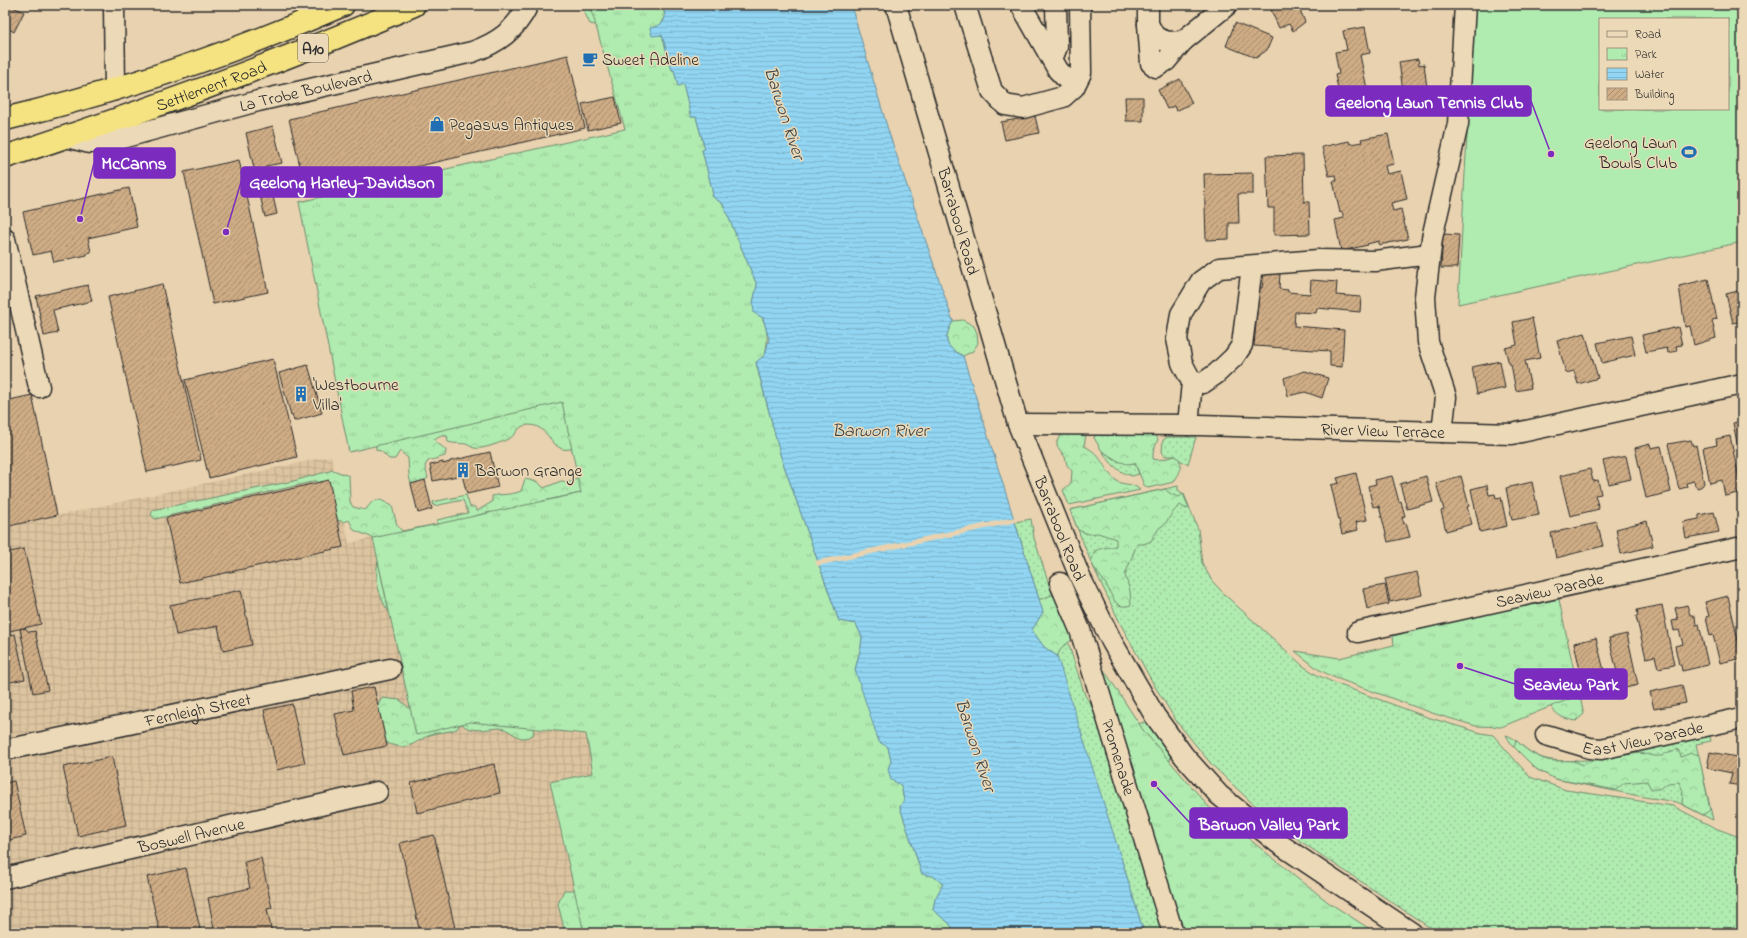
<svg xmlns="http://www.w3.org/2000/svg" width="1747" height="938" font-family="'Indie Flower',sans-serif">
<defs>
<pattern id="industrial-grid" width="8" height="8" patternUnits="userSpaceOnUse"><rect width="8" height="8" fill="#ddc4a0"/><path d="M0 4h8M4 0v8" fill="none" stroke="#bea98a"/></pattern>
<pattern id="grass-dots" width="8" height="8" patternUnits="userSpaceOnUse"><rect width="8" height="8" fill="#b0ebb0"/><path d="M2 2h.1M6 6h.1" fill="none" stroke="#98ca98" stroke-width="1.8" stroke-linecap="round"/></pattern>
<pattern id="forest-crowns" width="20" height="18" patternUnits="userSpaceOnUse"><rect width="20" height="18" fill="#b0ebb0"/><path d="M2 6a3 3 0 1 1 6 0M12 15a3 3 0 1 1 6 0" fill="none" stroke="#98ca98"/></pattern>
<pattern id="park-tufts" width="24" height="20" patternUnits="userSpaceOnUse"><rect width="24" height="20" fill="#b0ebb0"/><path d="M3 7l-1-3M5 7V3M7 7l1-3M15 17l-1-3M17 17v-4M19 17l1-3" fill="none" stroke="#98ca98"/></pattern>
<pattern id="water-rules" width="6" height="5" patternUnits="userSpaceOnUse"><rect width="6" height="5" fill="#91d5f2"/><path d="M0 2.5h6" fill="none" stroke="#7db7d0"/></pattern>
<pattern id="building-hatch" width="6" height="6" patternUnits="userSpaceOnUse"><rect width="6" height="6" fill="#ceac85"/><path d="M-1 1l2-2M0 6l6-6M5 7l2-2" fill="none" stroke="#a78c6d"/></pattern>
</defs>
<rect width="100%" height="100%" fill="#e9d2af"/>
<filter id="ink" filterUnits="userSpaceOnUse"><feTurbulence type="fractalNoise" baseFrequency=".025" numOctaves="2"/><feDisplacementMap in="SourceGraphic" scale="8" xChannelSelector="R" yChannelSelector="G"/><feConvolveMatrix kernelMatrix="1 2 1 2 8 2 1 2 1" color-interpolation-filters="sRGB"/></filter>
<g filter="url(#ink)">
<path fill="url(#industrial-grid)" d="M331 456 349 543 373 538 416 735 470 722 586 734 594 773 550 782 584 933H5V527Z"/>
<path fill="url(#grass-dots)" stroke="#6e8b6e" d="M1167 437H1196L1188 464 1181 461 1176 456H1165L1162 452 1163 440Z
M1102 451 1118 461 1135 463 1139 474 1132 476C1118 472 1111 464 1102 451Z
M1178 486V490L1184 494 1198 529 1202 563 1212 581 1226 596 1303 666 1317 675 1337 684 1427 717 1481 733 1493 735 1530 777 1566 790 1673 806 1715 828 1742 838V933H1438L1300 841 1250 801 1212 765 1177 722 1154 685 1120 623 1091 562 1070 510Z
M1031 519 1034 538 1085 695 1100 720 1165 933H1144L1123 864 1044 647 1043 612 1015 522Z
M1708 730 1711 741 1696 744 1713 820 1677 802 1644 797 1555 779 1536 769 1512 745 1506 735C1517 738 1523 749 1534 754 1550 764 1572 760 1590 760L1593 755Z"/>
<path fill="url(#forest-crowns)" stroke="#6e8b6e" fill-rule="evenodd" d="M581 5H624L595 25 590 24Z
M963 320 974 326 977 333 978 343 973 351 963 356C944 346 943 340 953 321Z
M559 392 579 445C551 462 553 425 529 425 517 425 518 434 510 438 503 442 482 450 474 448 471 447 469 445 466 444 460 443 454 444 448 442L447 436H441L434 440 446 450 445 456 428 461 425 466 428 478 425 480 411 484 409 476 408 458 400 451 395 459H389L381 451 376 450V442Z
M1079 432 1086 435 1084 446C1104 455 1103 471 1117 481 1124 486 1132 482 1140 490L1069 505 1063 490 1071 483 1072 471 1067 465 1065 457 1057 446V441L1062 434Z
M1155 434 1158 439 1153 453V459L1159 460 1176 456C1185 465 1180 472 1174 482L1148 488 1144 485 1135 463 1127 464 1118 461 1102 451 1094 438 1095 435Z
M625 437 638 443 654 474C652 478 653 482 651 486 644 508 627 506 609 504L610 509 623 519 627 528 633 533 637 547 634 560 629 567C620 567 618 562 614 555 612 553 608 551 605 550L586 554 557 547 549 549 533 560 520 559C508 569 500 573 485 570L475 550V540L480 535 478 525 481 521 489 519 499 527 507 525 490 512 471 517 474 523C461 543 452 548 432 531 426 533 423 537 418 540 413 543 408 544 403 546L404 551 403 556 398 559 385 548 381 536 373 538 354 530 349 520 344 522 337 520 329 481 318 483 316 481 155 519 151 515 153 510 293 481 333 470 349 476 350 502 353 507 365 510 373 501 381 500 392 506 397 525 402 531 437 524V520L468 513 463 500 434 506 433 502 466 495 470 507H475L477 511 492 502V496C501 494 513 495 521 491L525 479 538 482 544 488 561 481 570 482 578 477H600L604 468C593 462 593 455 596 443L604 439ZM581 493 595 501 597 508 576 515 571 528H563L559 524 560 517 556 514 551 513 548 518H541L538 515V510L543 501Z
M1165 489C1169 493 1173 496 1179 497L1183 494 1189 508 1186 509 1180 505 1173 512 1165 524 1159 528 1151 541 1144 544H1137L1125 575 1130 591 1131 605C1127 606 1123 607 1119 605 1111 599 1110 590 1105 583 1100 576 1095 570 1091 562L1095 551C1102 547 1109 548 1116 546V539L1098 533 1089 534 1078 530 1070 510Z
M378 561 389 612C379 599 374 577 378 561Z
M1052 595 1060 601 1076 637 1062 647 1057 656 1044 647 1032 630 1043 612 1038 600Z
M1576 679 1584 714 1576 721C1565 719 1557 716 1551 707Z
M382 698 400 700 410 709 440 718 533 728 534 734C530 737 527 738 522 738 515 737 508 728 499 728 488 729 469 733 462 724L459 725 457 729C449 732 441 732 433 734 411 742 412 752 386 743L378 705Z
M1150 720 1172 752 1170 761 1135 725Z
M1516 740C1524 749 1536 757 1548 760 1561 763 1570 757 1582 765L1598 759 1640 753 1654 756H1662L1666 753 1678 749 1681 757 1691 753 1699 755 1710 810 1703 815 1682 804 1683 791 1679 782 1668 783 1659 789H1651L1647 781 1624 783 1616 790 1555 779 1536 769 1514 747Z
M564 890H574L580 892 584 933H565L558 904Z"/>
<path fill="url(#park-tufts)" stroke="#6e8b6e" d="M590 5H662C668 20 661 24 652 35H662L672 70H674L678 85 683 84 691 117H696L705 150H702L712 189 713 197 723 204 757 285 753 303C766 322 770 332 765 355L756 363 781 457 839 621 856 624 862 637 861 647 855 670 866 699 888 747 891 761 888 769 901 785 904 800 900 807 922 874 933 876 943 884 935 899 933 910 949 923 956 933H584L550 782 593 773 586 734 470 722 416 735 373 538 581 493 562 402 349 452 299 202 625 129Z
M1558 595 1579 695 1501 727 1476 726 1435 714 1333 677 1318 669 1295 651 1339 658 1394 645 1393 636Z
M1069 616 1143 730 1209 807 1328 902 1376 933H1165Z"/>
<path fill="#b0ebb0" stroke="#6e8b6e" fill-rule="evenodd" d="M1474 5H1742V242L1458 304ZM1600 19H1728V109H1600Z"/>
<path fill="url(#water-rules)" stroke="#6891a2" d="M662 5H851L889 133 953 321C943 340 944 346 963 356L1043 612 1032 630 1044 647 1057 656 1123 864 1144 933H956L949 923 933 910 935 899 943 884 933 876 922 874 900 807 904 800 901 785 891 780 888 769 891 761 888 747 879 742 855 670 861 647 862 637 856 624 839 621 781 457 756 362 765 355 769 339 763 318 754 313 753 303 757 285 723 204 713 197 712 189 702 150 705 149 696 117H691L683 84 678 86 674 70H672L662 35 652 36 650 28C665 25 668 19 662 5Z"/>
<path fill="#e9d2af" d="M1015 517 1017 522 817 566 815 561Z"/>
<path fill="url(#building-hatch)" stroke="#2b2b2b" d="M5 5H9L24 12 14 32 5 27Z
M1282 5 1284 9 1298 5 1305 22 1293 31 1289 24 1279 28 1271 10Z
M1235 23 1272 38 1267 50 1256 58 1226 46Z
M1365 27 1370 53 1360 55 1371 108 1353 112 1350 100 1341 102 1335 75 1339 74 1335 52 1347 50 1343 31Z
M568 55 585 128 306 192 289 119Z
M1418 59 1419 65 1424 64 1428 96 1404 99 1399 62Z
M1180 79 1192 103 1176 111 1174 106 1167 109 1158 90Z
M615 97 621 123 588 130 582 104Z
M1125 97H1143V121H1126Z
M1035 116 1039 133 1005 140 1001 122Z
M273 126 282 163 266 166 277 214 265 217 246 133Z
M1388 134 1394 164 1385 166 1387 174 1401 171 1407 199 1391 203 1393 211 1401 209 1408 239 1379 245V241L1367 244 1368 245 1341 251 1335 220 1344 218 1342 212 1340 213 1333 181H1337L1336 175 1329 176 1322 147 1349 141 1350 144 1362 142 1361 139Z
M1303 155 1304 202H1309L1310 234 1274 235V208H1268L1266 156Z
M239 160 268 292 213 304 184 172Z
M1253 173V194H1238L1239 223H1229V239L1206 240 1204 174Z
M129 188 137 227 88 238 91 252 87 253V255L54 262 51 251 33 255 23 212Z
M1443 234 1459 235 1457 268H1441Z
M1264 272 1280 273 1279 289 1288 290V292L1310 294 1311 280 1337 282 1336 295 1361 297 1360 312 1317 308 1316 313 1295 312 1294 326 1344 330 1342 367 1330 366V351L1254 346 1259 288H1262Z
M1708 279 1717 319 1712 320 1716 338 1694 345 1690 326 1685 327 1679 286Z
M162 284 201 460 147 472 108 297Z
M88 285 92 301 53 310 58 333 44 336 36 296Z
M1742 290V321L1733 323 1726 294Z
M1532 318 1540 358 1525 361 1531 388 1516 391 1511 364H1509L1505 348 1517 345 1513 322Z
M1678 327 1682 345 1676 346 1677 351 1668 353 1667 348 1646 352 1642 335Z
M1585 333 1598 378 1578 384 1574 371 1566 373 1557 341Z
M1631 336 1635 355 1602 363 1597 343Z
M273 359 297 457 209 478 185 380Z
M1500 361 1505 388 1477 394 1472 367Z
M308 365 322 413 294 421 292 414 291 415 279 373Z
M1305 371 1328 378 1322 398 1305 392 1288 396 1284 378Z
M32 395 57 515 5 527V401Z
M1742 421V467L1733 423Z
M1730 436 1742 492 1725 496 1722 480 1710 483 1703 448 1717 445 1716 439Z
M1691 440 1693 446 1696 445 1704 483 1702 486 1698 488 1695 486 1694 481 1686 483 1687 487 1679 489 1668 444Z
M1650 444 1651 448 1661 446 1671 492 1646 498 1635 448Z
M490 452 498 487 467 494 462 475 433 481 430 465 443 462V464L450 462V461Z
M1626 456 1631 479 1609 484 1603 461Z
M1590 469 1593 481 1598 480 1601 494 1595 495 1599 509 1570 516 1560 476Z
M1356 473 1367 520 1356 522 1358 530 1342 534 1331 485 1339 483 1337 478Z
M1392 476 1399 502 1401 501 1405 516 1402 517 1404 524 1406 523 1410 537 1388 542 1379 506 1373 507 1368 486 1376 484 1375 480Z
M1426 476 1433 502 1407 509 1400 484Z
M1461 476 1469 506 1467 507 1472 524 1446 531 1441 511 1444 510 1436 483Z
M329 480 343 547 180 583 166 518Z
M425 480 432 509 418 513 411 484Z
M1532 482 1539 515 1512 520 1506 488Z
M1487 485 1489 495 1495 494 1496 498 1501 497 1507 526 1480 532 1471 489Z
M1714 512 1719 532 1686 538 1683 522 1699 519V515Z
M1647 521 1653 546 1621 554 1616 529Z
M1597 523 1603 546 1556 558 1551 533Z
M24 549 41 624 5 632V553Z
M1417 572 1422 595 1390 602 1385 579Z
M1385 585 1389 604 1367 609 1363 589Z
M241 590 252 645 223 651 218 626 176 635 170 605Z
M1742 595V616H1740L1738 605H1740L1738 596Z
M1728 596 1742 658 1720 663 1713 635 1710 636 1706 617 1709 616 1705 602Z
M1662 605 1674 665 1658 668 1655 656 1646 658 1636 616 1638 615 1637 610Z
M1687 605 1690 615H1693V617L1695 616 1696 625 1699 624 1708 665 1682 671 1681 665H1679L1675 646 1683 644 1679 630 1674 631 1672 621 1678 620 1675 608Z
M25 628 29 632 35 631 48 690 33 693 20 629Z
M15 634 25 679 5 683V636Z
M1627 634 1638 685 1621 689 1609 638Z
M1596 638 1607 683 1584 688 1574 643Z
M1682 685 1686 703 1654 709 1650 692Z
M374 687 387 746 344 755 335 714 354 710 351 691Z
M292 704 305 763 277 770 264 710Z
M1710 752 1742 758V786L1729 784 1732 773 1707 768Z
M112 757 126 825 78 836 63 767Z
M494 764 500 793 417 813 411 783Z
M14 781 26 836 5 841V783Z
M434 835 456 933H420L400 843Z
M261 858 272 908 267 909 272 933H215L208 898 250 888 244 862Z
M186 868 201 933H160L147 877Z"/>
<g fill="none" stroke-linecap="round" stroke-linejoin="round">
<g stroke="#2b2b2b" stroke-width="23">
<g id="minor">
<path d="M114 5 115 90"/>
<path id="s1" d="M896 5 1018 424 1080 577 1112 642 1155 716 1184 756 1219 795 1278 843 1412 933"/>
<path d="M965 5 992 91 1005 105 1023 108 1063 97 1074 87 1081 73 1080 5"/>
<path d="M1021 5 1058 70 1074 87"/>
<path d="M1148 5V24L1155 37 1168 42 1183 41 1227 5"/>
<path d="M1148 24 1151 63 1156 67 1166 61 1183 41"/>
<path d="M1052 59 1057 47 1056 5"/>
<path id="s2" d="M67 137 90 143 111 141 258 101 472 52C498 43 516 30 528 5"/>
<path d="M5 239 39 387"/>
<path d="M1192 382 1203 383 1216 374 1234 357 1242 345 1252 266"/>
<path id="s3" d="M1018 424 1199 425 1512 434 1742 384"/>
<path d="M1188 425 1192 382 1182 363 1177 339 1181 314 1201 281 1219 268 1318 260 1375 261 1429 254"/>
<path d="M1442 432 1446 397 1428 342 1425 297 1432 238 1458 124 1465 5"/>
<path id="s4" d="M1060 583 1080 630 1173 933"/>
<path id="s5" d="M1358 632 1742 547"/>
<path id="s6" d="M1546 735 1590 748 1601 749 1742 718"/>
<path id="s7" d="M5 750 390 669"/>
<path id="s8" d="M5 878 377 792"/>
</g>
</g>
<g stroke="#2b2b2b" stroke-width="25">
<g id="highway">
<path d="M5 119C120 91 234 53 343 5"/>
<path id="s9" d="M5 157C143 112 280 63 414 5"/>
</g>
</g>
<use href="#minor" stroke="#ecd9b7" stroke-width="20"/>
<use href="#highway" stroke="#f5e382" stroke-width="22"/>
</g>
</g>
<defs>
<g id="cafe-bare" transform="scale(1.2)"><path d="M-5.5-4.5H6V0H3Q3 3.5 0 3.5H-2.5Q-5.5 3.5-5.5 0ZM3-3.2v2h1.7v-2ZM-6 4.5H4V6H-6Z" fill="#1f6fb2" stroke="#ecd9b7" stroke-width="2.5" paint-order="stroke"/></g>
<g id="shop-bare" transform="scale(1.2)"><path d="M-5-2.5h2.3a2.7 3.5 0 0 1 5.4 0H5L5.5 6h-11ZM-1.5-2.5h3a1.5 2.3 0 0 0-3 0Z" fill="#1f6fb2" stroke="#ecd9b7" stroke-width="2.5" paint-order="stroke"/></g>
<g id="stadium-bare" transform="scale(1.2)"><path d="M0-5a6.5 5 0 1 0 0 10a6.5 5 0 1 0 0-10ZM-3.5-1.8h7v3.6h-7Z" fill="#1f6fb2" stroke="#ecd9b7" stroke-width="2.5" paint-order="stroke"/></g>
<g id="building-bare" transform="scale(1.2)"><path d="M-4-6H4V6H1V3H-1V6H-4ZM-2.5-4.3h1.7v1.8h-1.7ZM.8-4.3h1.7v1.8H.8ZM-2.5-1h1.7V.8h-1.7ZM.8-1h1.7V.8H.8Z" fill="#1f6fb2" stroke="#ecd9b7" stroke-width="2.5" paint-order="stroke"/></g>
</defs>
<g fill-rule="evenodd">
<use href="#cafe-bare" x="590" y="59"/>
<use href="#shop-bare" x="437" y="124"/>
<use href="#stadium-bare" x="1689" y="152"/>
<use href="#building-bare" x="301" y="394"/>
<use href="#building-bare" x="463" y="470"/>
</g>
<g text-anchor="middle" stroke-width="3" stroke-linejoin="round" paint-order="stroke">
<rect fill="#ecd9b7" stroke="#655f55" stroke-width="1" x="298" y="34" width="30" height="28" rx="3"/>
<g font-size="16" font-weight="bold" fill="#2b2b2b">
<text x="313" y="54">A10</text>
</g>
<g font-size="17" fill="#2b2b2b" stroke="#ecd9b7" text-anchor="start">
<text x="602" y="65">Sweet Adeline</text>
<text x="449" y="130">Pegasus Antiques</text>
<text x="1677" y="148" text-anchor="end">Geelong Lawn<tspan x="1677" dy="20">Bowls Club</tspan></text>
<text x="313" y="390">'Westbourne<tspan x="313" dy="20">Villa'</tspan></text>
<text x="475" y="476">Barwon Grange</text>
</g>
<g font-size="17" fill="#2b2b2b" stroke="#ecd9b7">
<text dy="6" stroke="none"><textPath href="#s9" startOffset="218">Settlement Road</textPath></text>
<text dy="6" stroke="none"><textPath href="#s2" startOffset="246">La Trobe Boulevard</textPath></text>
<text dy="6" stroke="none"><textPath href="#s1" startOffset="225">Barrabool Road</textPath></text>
<text dy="6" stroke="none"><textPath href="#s3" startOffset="365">River View Terrace</textPath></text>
<text dy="6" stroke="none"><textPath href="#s1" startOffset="549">Barrabool Road</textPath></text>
<text dy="6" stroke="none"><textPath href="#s5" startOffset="196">Seaview Parade</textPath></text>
<text dy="6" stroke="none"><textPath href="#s7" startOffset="197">Fernleigh Street</textPath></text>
<text dy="6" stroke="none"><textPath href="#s6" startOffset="100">East View Parade</textPath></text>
<text dy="6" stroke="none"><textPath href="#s4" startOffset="184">Promenade</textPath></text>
<text dy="6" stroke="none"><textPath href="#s8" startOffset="191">Boswell Avenue</textPath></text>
</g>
<g font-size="18" font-style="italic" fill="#3a4449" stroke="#ecd9b7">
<text transform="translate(785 113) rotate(72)" y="6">Barwon River</text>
<text x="880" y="436">Barwon River</text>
<text transform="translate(976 745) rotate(72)" y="6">Barwon River</text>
</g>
</g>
<path fill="none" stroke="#7b2cbf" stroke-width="1.5" d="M1551 154L1531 101M80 219L94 163M226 232L241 182M1460 666L1515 684M1154 784L1190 823"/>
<g fill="#7b2cbf" stroke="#ecd9b7" stroke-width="1.5">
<circle cx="1551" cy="154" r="4"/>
<circle cx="80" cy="219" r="4"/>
<circle cx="226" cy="232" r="4"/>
<circle cx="1460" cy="666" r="4"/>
<circle cx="1154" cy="784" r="4"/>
</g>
<g fill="#7b2cbf" stroke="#7b2cbf" stroke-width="1.5">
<rect x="1326" y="86" width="205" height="30" rx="4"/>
<rect x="94" y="148" width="81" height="30" rx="4"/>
<rect x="241" y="167" width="201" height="30" rx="4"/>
<rect x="1515" y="669" width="112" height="30" rx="4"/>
<rect x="1190" y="808" width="157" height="30" rx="4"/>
</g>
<g font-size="18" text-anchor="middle" font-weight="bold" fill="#fff">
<text x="1429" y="108">Geelong Lawn Tennis Club</text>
<text x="134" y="169">McCanns</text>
<text x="342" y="188">Geelong Harley-Davidson</text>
<text x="1571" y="690">Seaview Park</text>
<text x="1269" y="830">Barwon Valley Park</text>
</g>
<rect width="1747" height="938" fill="none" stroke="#ecd9b7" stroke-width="20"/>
<rect x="10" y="10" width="1727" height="918" fill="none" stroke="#2b2b2b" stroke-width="1.5" filter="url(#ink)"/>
<rect x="1599" y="18" width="130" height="92" fill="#ecd9b7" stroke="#9f937f"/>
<rect x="1607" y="31" width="20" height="6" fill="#ecd9b7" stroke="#9f937f"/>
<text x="1635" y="38" font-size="12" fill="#2b2b2b">Road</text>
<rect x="1607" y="48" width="20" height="12" fill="url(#park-tufts)" stroke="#9f937f"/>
<text x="1635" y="58" font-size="12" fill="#2b2b2b">Park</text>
<rect x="1607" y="68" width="20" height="12" fill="url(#water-rules)" stroke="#9f937f"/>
<text x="1635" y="78" font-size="12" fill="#2b2b2b">Water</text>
<rect x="1607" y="88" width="20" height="12" fill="url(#building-hatch)" stroke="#9f937f"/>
<text x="1635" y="98" font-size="12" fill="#2b2b2b">Building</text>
</svg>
